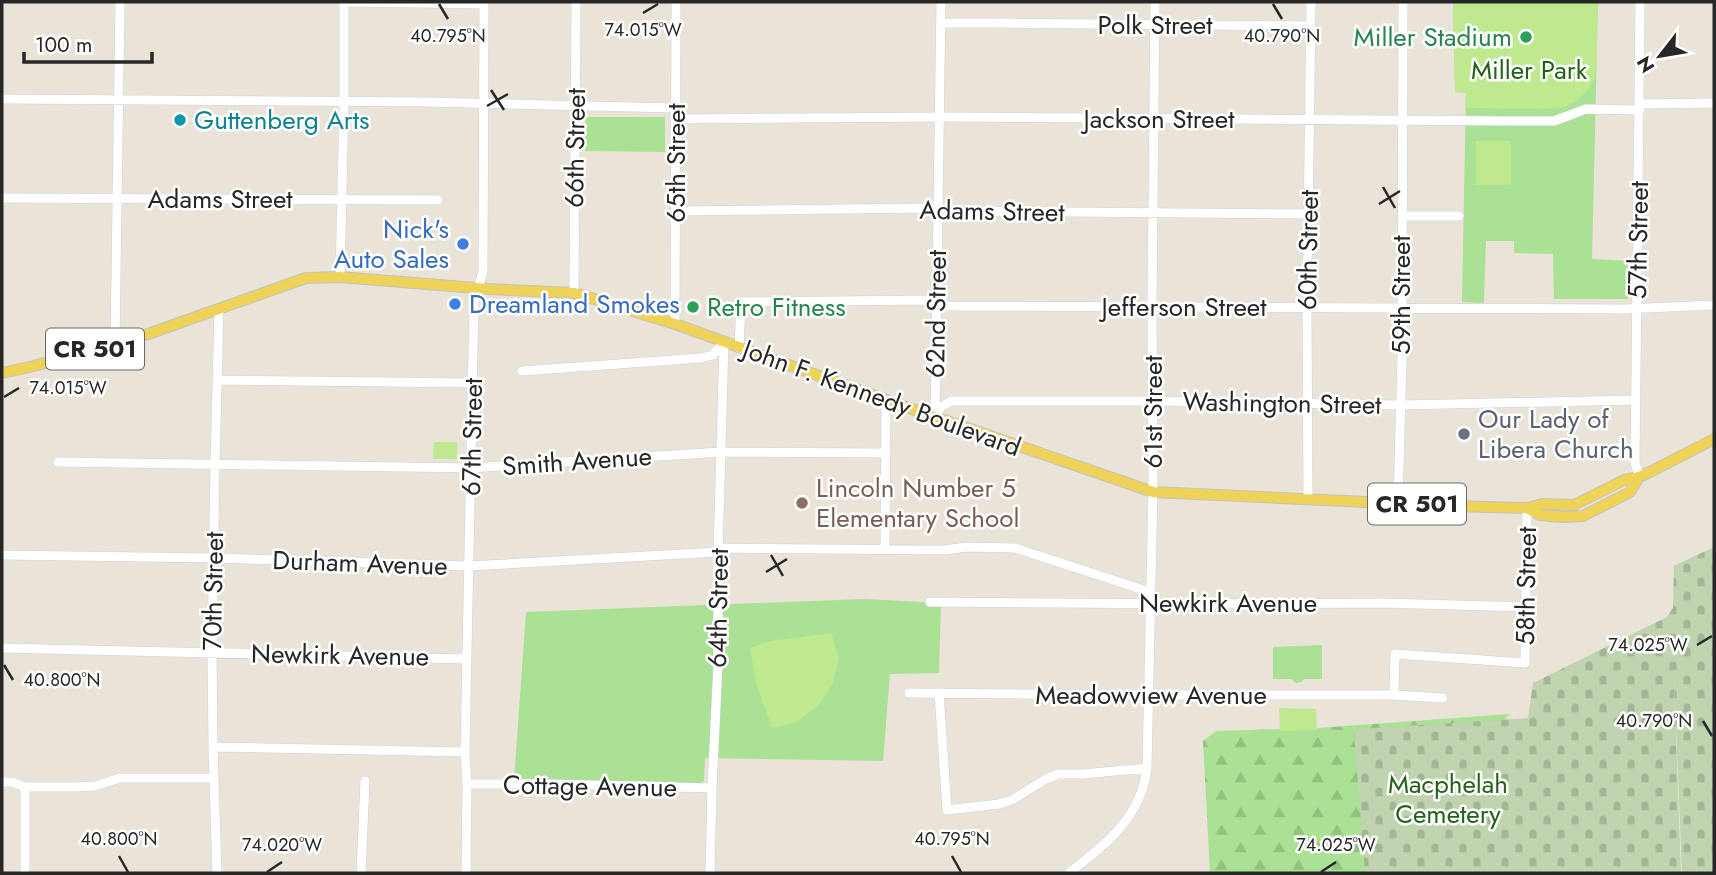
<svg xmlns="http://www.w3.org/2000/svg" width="1716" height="875" font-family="Jost,sans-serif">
<defs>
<pattern id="forest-firs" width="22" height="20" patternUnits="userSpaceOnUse" patternTransform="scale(1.75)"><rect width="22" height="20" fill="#aae194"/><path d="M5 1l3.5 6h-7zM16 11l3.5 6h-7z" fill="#92c180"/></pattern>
<pattern id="cemetery-stones" width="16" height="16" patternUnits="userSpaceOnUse" patternTransform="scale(1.75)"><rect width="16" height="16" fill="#bfd4af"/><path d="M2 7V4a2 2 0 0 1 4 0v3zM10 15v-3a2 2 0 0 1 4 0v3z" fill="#a4b697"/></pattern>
</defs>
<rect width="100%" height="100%" fill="#eae3d8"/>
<path fill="url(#forest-firs)" d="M1510 714 1370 850 1371 873H1210L1203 741 1216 731 1318 728Z"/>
<path fill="url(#cemetery-stones)" d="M1714 547V873H1682L1673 653 1681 873H1365L1354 733 1358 732V729L1528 718 1533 683 1667 617 1673 608 1674 566Z"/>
<path fill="#aae194" d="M1453 2H1598L1592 259 1629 261 1628 299H1554L1553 254 1514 253V241H1486L1484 303 1462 302 1466 93 1455 92Z
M585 117H665V152L585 151Z
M864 599 941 603 939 673 890 674 883 761 705 758 704 781 700 784 514 780 526 612Z
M1322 645V679H1304L1301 682 1296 683 1291 679H1273V647Z"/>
<path fill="#bee98f" d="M1453 2H1597V72L1589 89 1578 100 1566 107 1545 109 1465 108 1466 93 1455 92Z
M1476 141H1511V185H1476Z
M434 442H457V459H433Z
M831 633 839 658 833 683 819 705 797 722 772 728 756 683 750 648 770 641Z
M1279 708 1316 709 1317 730 1280 731Z"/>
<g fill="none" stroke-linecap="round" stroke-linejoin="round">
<g stroke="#cdd0e0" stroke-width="10">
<path id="minor" d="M347 2 484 4
M941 23H996
M1000 23 1310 26
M2 99 427 102 675 108
M1640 104 1714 103
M675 119 947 117 1513 121H1554L1586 109 1640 110
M2 198 438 200
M676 211 928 208 961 211 1308 214
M1402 216H1459
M340 277 344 102V2
M574 293 576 2
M675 324 676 2
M115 343 120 2
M739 348 741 302 927 300 944 306 1625 309 1714 305
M522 371 701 358 713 355 724 342
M217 380 473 383
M935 415 941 2
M935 417 941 407 951 401H1153L1401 405 1636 400
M58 462 471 468 721 452 886 453
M1639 477 1635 462 1640 2
M1308 499 1307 309 1311 2
M1398 503 1402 357 1403 2
M718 548 944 550 967 547 1015 548 1150 592
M885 549 886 400
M2 555 214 558 469 566 718 552
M930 602 1202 604 1384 603 1526 607
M2 648 467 659
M909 693 1148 695H1394L1443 698
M939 693 947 810 999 804 1012 800 1046 779 1058 774H1083L1147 768
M1394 695 1395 654 1525 663 1527 508
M213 747 465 752
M2 782H12L25 787H74L95 786 120 778H214
M467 784H545L712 788
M25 787V873
M217 873 213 747 212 653 215 465 219 309
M361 873 365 781
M466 873 467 784 465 752 474 301 483 272 484 2
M710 873 712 788 718 664V552L724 342
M1069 873C1106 844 1141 818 1147 768L1153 488 1152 307 1155 2"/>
</g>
<g stroke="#c3c3c3" stroke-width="12">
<path id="major" d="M2 373 34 366 148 334 306 278 340 277 488 289 574 293 675 324 886 400 1153 492 1451 506 1527 508 1542 504 1574 505 1624 480 1639 477 1650 472 1714 439
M1527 508 1540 515 1562 517 1583 516 1630 492 1639 477"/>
</g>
<use href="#minor" stroke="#fff" stroke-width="9"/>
<use href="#major" stroke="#efd358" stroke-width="10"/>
</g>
<path fill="none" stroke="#272727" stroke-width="2.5" d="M439 4 448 19M1273 4 1282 19M643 13 658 4M491 90 504 110M487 106 508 94M1383 187 1395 208M1379 204 1400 191M4 397 19 388M771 555 783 576M766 572 787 559M1697 645 1712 636M4 665 13 680M1703 721 1712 736M119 856 128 872M952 856 961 872M267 872 282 862M1321 872 1336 862"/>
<g fill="#2e9e5b" stroke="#fff" stroke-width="2.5">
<circle cx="1526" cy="37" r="7"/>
<circle cx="693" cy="307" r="7"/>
</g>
<circle fill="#0f9aa8" stroke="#fff" stroke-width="2.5" cx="180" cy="120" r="7"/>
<g fill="#3f7fe0" stroke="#fff" stroke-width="2.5">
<circle cx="463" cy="244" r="7"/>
<circle cx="455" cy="304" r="7"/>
</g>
<circle fill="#6b7280" stroke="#fff" stroke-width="2.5" cx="1464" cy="434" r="7"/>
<circle fill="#8d6e63" stroke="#fff" stroke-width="2.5" cx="802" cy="503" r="7"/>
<g text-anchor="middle" stroke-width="5" stroke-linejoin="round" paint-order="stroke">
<g fill="#fff" stroke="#686868" stroke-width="2">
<rect x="46" y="328.5" width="98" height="41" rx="5"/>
<rect x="1368" y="483.5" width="98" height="41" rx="5"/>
</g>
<g font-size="24" font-weight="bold" fill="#272727">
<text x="95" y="357">CR 501</text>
<text x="1417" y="512">CR 501</text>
</g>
<g font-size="26" fill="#272727" stroke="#fff">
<text x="1155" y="34">Polk Street</text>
<text x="1159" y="128">Jackson Street</text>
<text transform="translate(575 148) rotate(-89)" y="9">66th Street</text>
<text transform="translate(676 163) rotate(-90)" y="9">65th Street</text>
<text x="220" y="208">Adams Street</text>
<text transform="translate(992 211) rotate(1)" y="9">Adams Street</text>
<text transform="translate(1638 240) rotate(-89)" y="9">57th Street</text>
<text transform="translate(1308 250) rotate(-89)" y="9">60th Street</text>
<text transform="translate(1401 295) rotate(-90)" y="9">59th Street</text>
<text x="1184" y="316">Jefferson Street</text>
<text transform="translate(936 314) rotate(-89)" y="9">62nd Street</text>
<text transform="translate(882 398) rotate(20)" y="9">John F. Kennedy Boulevard</text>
<text transform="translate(1282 403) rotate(1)" y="9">Washington Street</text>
<text transform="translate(1153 412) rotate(-90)" y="9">61st Street</text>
<text transform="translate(472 437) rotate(-89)" y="9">67th Street</text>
<text transform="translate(577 461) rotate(-4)" y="9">Smith Avenue</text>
<text transform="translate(360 563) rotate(2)" y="9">Durham Avenue</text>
<text transform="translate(1526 586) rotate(-89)" y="9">58th Street</text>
<text transform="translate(213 591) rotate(-89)" y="9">70th Street</text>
<text x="1228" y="612">Newkirk Avenue</text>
<text transform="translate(718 608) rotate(-89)" y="9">64th Street</text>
<text transform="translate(340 655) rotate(1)" y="9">Newkirk Avenue</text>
<text x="1151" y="704">Meadowview Avenue</text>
<text transform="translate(590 786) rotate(1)" y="9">Cottage Avenue</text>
</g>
<g font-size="26" fill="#27864d" stroke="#fff" text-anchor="end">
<text x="1512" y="46">Miller Stadium</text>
<text x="707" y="316" text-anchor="start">Retro Fitness</text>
</g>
<g font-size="26" fill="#256219" stroke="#fff">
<text x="1529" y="79">Miller Park</text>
<text x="1448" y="793">Macphelah<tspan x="1448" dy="30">Cemetery</tspan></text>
</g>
<g font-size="26" fill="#0d838f" stroke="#fff" text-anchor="start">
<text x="194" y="129">Guttenberg Arts</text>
</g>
<g font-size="26" fill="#366cbe" stroke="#fff" text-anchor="end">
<text x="449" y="238">Nick's<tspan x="449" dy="30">Auto Sales</tspan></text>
<text x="469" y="313" text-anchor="start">Dreamland Smokes</text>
</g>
<g font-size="26" fill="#5b616d" stroke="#fff" text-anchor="start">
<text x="1478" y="428">Our Lady of<tspan x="1478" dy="30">Libera Church</tspan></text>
</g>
<g font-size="26" fill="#785e54" stroke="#fff" text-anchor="start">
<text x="816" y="497">Lincoln Number 5<tspan x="816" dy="30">Elementary School</tspan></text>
</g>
</g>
<g font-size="18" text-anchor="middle" fill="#272727" stroke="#fff" stroke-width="5" stroke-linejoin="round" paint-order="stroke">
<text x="643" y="36">74.015°W</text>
<text x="1282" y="42">40.790°N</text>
<text x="448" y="42">40.795°N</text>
<text x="68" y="394">74.015°W</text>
<text x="1648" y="651">74.025°W</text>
<text x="62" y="686">40.800°N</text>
<text x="1654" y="727">40.790°N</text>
<text x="119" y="845">40.800°N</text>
<text x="952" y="845">40.795°N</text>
<text x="282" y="851">74.020°W</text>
<text x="1336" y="851">74.025°W</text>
</g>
<rect width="1716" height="875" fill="none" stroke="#272727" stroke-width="7"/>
<g transform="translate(1660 56) rotate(239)" stroke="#ffffff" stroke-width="5" paint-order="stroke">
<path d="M0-5L12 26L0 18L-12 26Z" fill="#272727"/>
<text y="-10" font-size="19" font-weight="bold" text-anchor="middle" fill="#272727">N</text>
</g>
<path d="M24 52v10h128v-10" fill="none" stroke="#272727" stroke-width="3.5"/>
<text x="35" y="52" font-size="21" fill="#272727" stroke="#ffffff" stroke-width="5" paint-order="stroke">100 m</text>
</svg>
